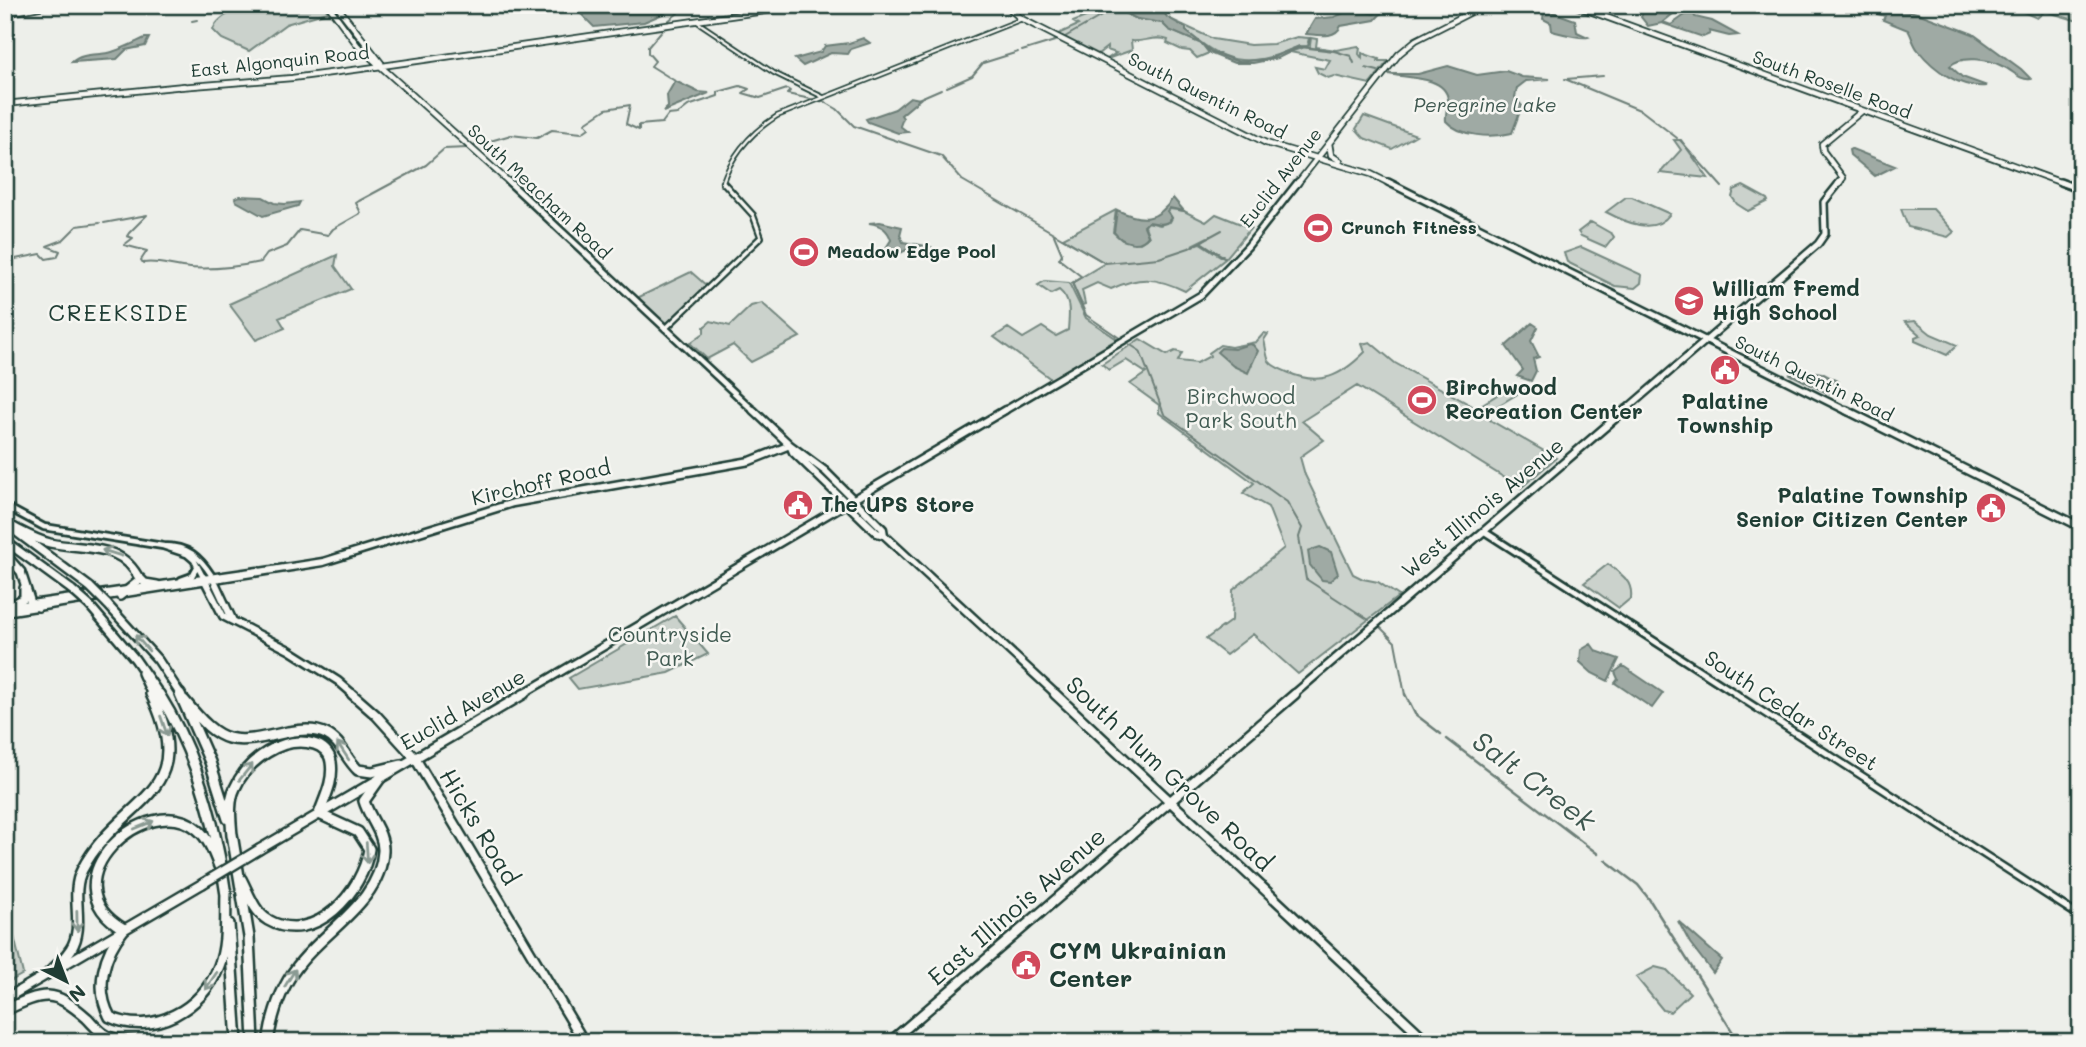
<svg xmlns="http://www.w3.org/2000/svg" width="2086" height="1047" font-family="Mali,sans-serif">
<rect width="100%" height="100%" fill="#edefea"/>
<filter id="ink" filterUnits="userSpaceOnUse"><feTurbulence type="fractalNoise" baseFrequency=".0143" numOctaves="2"/><feDisplacementMap in="SourceGraphic" scale="14" xChannelSelector="R" yChannelSelector="G"/><feConvolveMatrix kernelMatrix="1 2 1 2 8 2 1 2 1" color-interpolation-filters="sRGB"/></filter>
<g filter="url(#ink)">
<path fill="#cbd2cc" stroke="#758880" stroke-width="2" d="M275 5H323L328 12 286 24 249 51 222 39 213 30C221 8 255 7 275 5Z
M1090 5H1107L1137 19 1162 23 1169 30 1202 44 1209 53 1197 58 1190 51 1182 50 1167 43 1168 40C1154 35 1143 43 1131 41L1132 50 1107 59 1116 53 1107 50V47L1098 54 1058 34 1078 25 1073 22 1096 13Z
M2008 5H2081V22L2045 11 2037 18Z
M1170 19 1213 39 1250 45 1273 44 1297 37 1309 38 1308 42 1310 45 1311 38 1317 39 1316 47 1336 50 1358 46 1360 48 1359 54 1362 58V53L1379 59 1378 61H1388L1370 84 1334 76 1328 78 1318 73 1315 67 1325 69 1330 60 1290 52 1307 46C1294 46 1283 54 1270 57 1225 70 1204 44 1170 19Z
M1364 116 1416 135 1392 149 1364 138 1356 129Z
M1674 140H1681L1708 178 1660 173 1681 150Z
M1743 186 1767 199 1768 201 1748 211 1737 204 1732 197 1734 190Z
M1626 197H1632L1670 214C1654 236 1625 222 1606 212Z
M1170 209 1184 211 1206 222 1216 214 1251 228 1226 258 1201 242 1208 237 1192 245 1200 243 1225 259 1185 291C1156 277 1140 276 1111 289L1097 283 1082 290 1085 304 1082 305 1072 283 1105 263 1063 238 1116 210 1113 232 1122 240 1140 243 1149 237 1145 226 1148 222 1160 225 1170 222 1172 218 1168 211Z
M1901 209H1933L1954 232 1948 237 1908 227Z
M1591 222 1612 234 1614 237 1606 247 1581 236 1578 232Z
M1581 247 1642 275 1641 283 1635 288 1615 286 1567 262 1564 253Z
M337 255 335 266 351 289 279 318 285 328 256 340 229 304Z
M691 272 707 286 666 324 637 298Z
M1045 281 1069 283 1086 318 1117 339 1051 379 994 337 1008 328 1023 338 1042 327 1056 336 1068 330C1069 314 1072 301 1059 290L1051 294 1038 285Z
M762 303 800 337 751 362 733 345 707 359 690 343 704 333V327L711 321 730 326 751 306Z
M1915 321 1931 334 1957 345 1947 355 1915 341V337L1920 335 1905 322Z
M1264 333 1268 334 1264 340C1266 346 1266 355 1269 361 1273 367 1281 369 1287 372 1320 387 1341 376 1365 352L1362 344 1370 342 1395 363 1476 408 1513 385 1524 390 1488 412 1490 420 1556 458 1521 488 1357 386 1302 421 1324 440 1300 457 1305 475 1353 574 1363 579 1378 582 1399 596 1298 674 1253 634 1226 655 1206 639 1232 620 1233 590 1284 548 1268 507 1243 493 1254 483 1159 413V405L1130 384 1146 373 1126 360 1109 370 1102 364 1140 339 1167 355 1175 351 1182 353 1178 361 1197 363 1210 356 1209 353 1220 345 1231 347 1256 342Z
M1608 564C1621 574 1633 581 1631 598L1619 608 1584 583Z
M675 616 708 654 669 673 578 689 569 678Z
M12 928 23 974 5 984V932Z
M1655 967 1667 970 1690 993 1670 1012 1663 1010 1636 977Z"/>
<path fill="#9faaa4" stroke="#6c7e77" stroke-width="2" d="M610 5H660L665 13 644 22 594 27 581 14 588 9Z
M1109 5H1159L1167 17 1186 28V31L1212 52 1239 62 1271 58 1299 46 1334 51 1300 47 1278 58 1253 63H1234L1209 53 1202 44 1169 30 1162 23 1137 19Z
M1385 5H1389L1375 20 1341 26C1335 39 1319 35 1306 34L1315 19 1334 17 1354 9 1374 14Z
M1684 5 1663 22 1671 25 1696 7 1699 8 1694 14 1695 17 1712 21 1738 35 1729 36 1709 31 1710 34 1703 37 1662 23 1648 26 1641 17 1644 10 1662 5Z
M1886 6 1887 10H1906L1920 14 1973 34 2021 69 2031 79C2019 81 2013 70 2002 66 1989 59 1960 55 1950 66L1962 77 1987 86C1960 89 1934 70 1918 50 1913 44 1912 36 1908 30L1883 20 1885 16 1874 13 1875 7Z
M1547 10 1575 20 1577 32 1588 37C1581 39 1560 33 1552 31L1551 23 1543 19 1544 11Z
M145 38H149L145 46 126 50 117 59 72 62C83 52 99 56 112 52 122 49 134 43 145 38Z
M863 38 870 43 851 49 848 54 831 53 803 66 795 59 821 52 825 46 849 43Z
M1448 66 1477 75 1506 71 1522 77 1550 79 1526 81 1517 88 1515 97 1522 106 1512 133C1492 138 1460 137 1446 121 1445 113 1448 106 1448 99 1445 75 1402 78 1389 74H1418Z
M675 81 698 92 709 93 663 112 668 107 667 95Z
M910 97 920 99 901 115 903 118 900 126 908 132 898 133 868 122 866 119 895 109Z
M1851 149H1852L1895 166 1875 176 1850 155 1849 150Z
M240 196 263 197 274 203 285 204 300 202 298 206 263 216 236 201 235 198Z
M1173 198 1184 211 1170 208 1167 211 1172 218C1165 227 1157 223 1148 222L1144 226 1148 236C1140 248 1122 243 1114 232L1117 210C1142 222 1157 222 1173 198Z
M880 222 902 227 900 235 903 242 932 247 922 250 910 248 889 259 884 251 891 240C888 230 882 225 869 223Z
M1532 323 1538 327 1531 341 1539 357 1533 359 1536 371 1531 381 1517 376 1523 370 1506 346Z
M1249 344 1253 345 1258 351 1248 373 1233 366 1217 352 1221 348 1234 349Z
M1794 369 1822 373 1839 382V387L1834 393H1827L1790 374Z
M1320 547 1331 552 1338 574 1330 581 1322 580 1310 565 1308 551Z
M1591 644 1596 651 1619 659 1608 681 1592 673 1580 662 1581 650Z
M1623 666 1663 693 1652 708 1615 683 1618 679 1615 672Z
M1678 921 1722 960 1713 973 1690 943Z"/>
<g fill="none" stroke-linecap="round" stroke-linejoin="round">
<path stroke="#6c7e77" stroke-width="2" d="M686 7 688 5
M192 21 197 20
M668 21 678 13
M664 28 648 47V53L655 61 651 66 675 81
M1065 37 1105 14
M1308 46 1310 38
M1022 51 1058 40
M1334 51 1351 56 1354 63
M1366 68 1378 71
M1565 79 1642 111 1677 138
M1566 79 1603 76
M947 87 972 76 983 63 1018 52
M918 99 941 89
M1680 140 1722 187
M473 146 511 135 537 138 552 130 582 133 589 128 585 123 606 109 630 105 626 124 639 130V125L662 123 668 115 678 114 688 106 718 96V92L740 86 749 89 743 93 760 98 787 89 790 91 787 94 825 102 837 109 854 126 941 156 962 180 1105 263 1159 258 1189 248 1222 230
M104 223 147 215 129 233 127 236 133 238 124 245 147 251 141 260 143 263C158 261 167 265 182 267 208 271 236 267 261 262L267 254 287 246 300 230 328 235 333 229 361 213 356 203 359 201 426 165 444 149 467 148
M1054 235 1062 254 1059 259 1082 277 1072 283 1086 315 1121 339
M1202 243 1225 258
M5 261 41 254 46 259 57 257 60 251 47 246 63 240 77 226 100 223
M1129 344 1140 351 1164 414 1287 502 1302 528 1299 537 1306 579 1369 620
M1380 627 1395 642 1405 695"/>
<path stroke="#6c7e77" stroke-width="2.5" d="M1405 694 1415 714 1441 734
M1447 739 1598 854
M1605 860 1638 885 1649 899 1739 1042"/>
<g stroke="#1f3d34" stroke-width="6">
<path id="minor-far3" d="M696 21 774 73 823 97
M722 184C732 154 750 133 777 116L1022 19"/>
</g>
<g stroke="#1f3d34" stroke-width="8">
<path id="minor-far2" d="M665 329 761 237 753 215 723 182"/>
</g>
<g stroke="#1f3d34" stroke-width="10">
<path id="minor-far1" d="M5 506 44 527 163 546 187 554 194 560 203 577
M1485 532 1738 695
M163 546C188 546 199 556 212 576
M181 580 192 576 197 567"/>
</g>
<g stroke="#1f3d34" stroke-width="10">
<path id="minor" d="M1735 694 2081 917"/>
</g>
<g stroke="#1f3d34" stroke-width="8">
<path id="major-far3" d="M328 5 358 46 511 184
M336 5 381 63
M1006 5 1020 18 1266 143 1371 174 1391 184
M1573 5 2065 184
M180 87 292 78 361 69 806 5
M5 104 184 86
M1329 143 1331 155 1340 161
M1297 184 1399 54 1416 40 1485 5
M1838 184 1843 178 1823 151 1822 144 1862 111"/>
</g>
<g stroke="#1f3d34" stroke-width="10">
<path id="major-far2" d="M509 182 755 412
M1388 182 1849 412
M2060 182 2081 190
M1002 412 1201 295 1248 246 1298 182
M1623 412 1818 244 1825 234 1824 202 1840 182"/>
</g>
<g stroke="#1f3d34" stroke-width="11">
<path id="major-far1" d="M753 410 790 445 825 471 883 529 884 535
M1846 410 2081 527
M790 445 793 452 877 533 884 535 1057 695
M203 577 223 616 289 650 338 681 354 695
M213 578 233 621
M10 607 258 571
M5 612 323 562 513 503 750 461 790 445
M521 695 1005 410
M1293 695 1625 410"/>
</g>
<g stroke="#1f3d34" stroke-width="13">
<path id="major" d="M352 694 376 715 415 758 584 1042
M1055 694 1428 1042
M260 849 524 694
M5 999 202 884
M890 1042 1295 694"/>
</g>
<g stroke="#1f3d34" stroke-width="8">
<path id="highway-far2" d="M5 8 21 5
M5 14 49 5"/>
</g>
<g stroke="#1f3d34" stroke-width="12">
<path id="highway-far1" d="M5 523C20 530 34 539 50 543 86 551 121 541 140 580L120 596
M15 531 90 587
M5 541 72 590
M5 554 21 572 31 603 38 607
M140 578 145 583 157 585
M107 604 158 660 181 695
M90 606 135 659 160 695
M8 607 24 598V588
M142 673 152 695"/>
</g>
<g stroke="#1f3d34" stroke-width="14">
<path id="highway" d="M159 694C197 754 216 825 226 895
M180 694 210 762 228 819
M184 700C222 746 231 745 288 732 300 730 314 728 326 734 341 741 346 759 358 770L372 772 401 765
M232 834 249 937 254 1042
M232 836C231 821 228 802 235 788 247 760 283 735 314 744 322 746 330 753 331 762 334 781 325 797 319 814L358 832 369 849C363 891 315 947 268 920 254 912 248 892 241 879
M223 876C216 860 211 840 197 829 148 788 43 883 124 929 104 953 94 988 110 1017 152 1037 203 1009 219 966 228 943 225 916 226 891
M229 924 237 1042
M49 973C57 966 65 958 71 949 86 925 69 895 82 870 119 797 202 797 151 694
M5 1010C44 992 53 988 87 1018 93 1024 99 1032 107 1036 123 1044 144 1041 161 1042
M268 1042C272 1015 280 989 297 967 324 930 381 902 383 851 384 833 369 818 364 801L381 777"/>
</g>
<use href="#minor-far3" stroke="#f6f6f2" stroke-width="2.5"/>
<use href="#minor-far2" stroke="#f6f6f2" stroke-width="3.5"/>
<use href="#minor-far1" stroke="#f6f6f2" stroke-width="4.5"/>
<use href="#minor" stroke="#f6f6f2" stroke-width="5"/>
<use href="#major-far3" stroke="#f6f6f2" stroke-width="4.5"/>
<use href="#major-far2" stroke="#f6f6f2" stroke-width="5"/>
<use href="#major-far1" stroke="#f6f6f2" stroke-width="6"/>
<use href="#major" stroke="#f6f6f2" stroke-width="8"/>
<use href="#highway-far2" stroke="#f6f6f2" stroke-width="4.5"/>
<use href="#highway-far1" stroke="#f6f6f2" stroke-width="7"/>
<use href="#highway" stroke="#f6f6f2" stroke-width="9"/>
<g stroke="#1f3d34" stroke-width="13" stroke-linecap="butt">
<path id="major-bridge" d="M202 884 260 849"/>
</g>
<g stroke="#1f3d34" stroke-width="12" stroke-linecap="butt">
<path id="highway-bridge" d="M90 587 107 604
M72 590 90 606"/>
</g>
<use href="#major-bridge" stroke="#f6f6f2" stroke-width="8"/>
<use href="#highway-bridge" stroke="#f6f6f2" stroke-width="7"/>
</g>
<defs><path id="oneway-shaft" d="M-6 0H5M1.5-3L5.5 0L1.5 3" fill="none" stroke-width="1.6" stroke-linecap="round" stroke-linejoin="round" transform="scale(1.75)"/></defs>
<g stroke="#8a9a93">
<use href="#oneway-shaft" transform="translate(112 553) rotate(-163)"/>
<use href="#oneway-shaft" transform="translate(142 643) rotate(-131)"/>
<use href="#oneway-shaft" transform="translate(164 726) rotate(71)"/>
<use href="#oneway-shaft" transform="translate(343 751) rotate(-123)"/>
<use href="#oneway-shaft" transform="translate(246 772) rotate(-51)"/>
<use href="#oneway-shaft" transform="translate(144 825) rotate(-22)"/>
<use href="#oneway-shaft" transform="translate(367 853) rotate(86)"/>
<use href="#oneway-shaft" transform="translate(77 921) rotate(89)"/>
<use href="#oneway-shaft" transform="translate(290 978) rotate(-58)"/>
<use href="#oneway-shaft" transform="translate(211 981) rotate(124)"/>
</g>
</g>
<defs>
<g id="stadium-disc" transform="scale(1.575)"><circle r="9.5" fill="#d1495b" stroke="#f6f6f2"/><path d="M0-5a6.5 5 0 1 0 0 10a6.5 5 0 1 0 0-10ZM-3.5-1.8h7v3.6h-7Z" fill="#fff"/></g>
<g id="school-disc" transform="scale(1.575)"><circle r="9.5" fill="#d1495b" stroke="#f6f6f2"/><path d="M0-5L7-2L0 1L-7-2ZM-4 1L0 2.5L4 1V4Q0 6-4 4Z" fill="#fff"/></g>
<g id="civic-disc" transform="scale(1.575)"><circle r="9.5" fill="#d1495b" stroke="#f6f6f2"/><path d="M-.6-6.5H3V-4.5H.6V-3L4-1V1h2V6H-6V1h2V-1L-.6-3ZM-1.2 2.5V6h2.4V2.5Z" fill="#fff"/></g>
</defs>
<g fill-rule="evenodd">
<use href="#stadium-disc" x="1318" y="228"/>
<use href="#stadium-disc" x="804" y="252"/>
<use href="#school-disc" x="1689" y="301"/>
<use href="#civic-disc" x="1725" y="370"/>
<use href="#stadium-disc" x="1422" y="400"/>
<use href="#civic-disc" x="798" y="505"/>
<use href="#civic-disc" x="1991" y="508"/>
<use href="#civic-disc" x="1026" y="965"/>
</g>
<g text-anchor="middle" stroke-width="5" stroke-linejoin="round" paint-order="stroke">
<g font-size="18" fill="#1f3d34" stroke="#f6f6f2">
<text transform="translate(280 62) rotate(-6)" y="6">East Algonquin Road</text>
<text transform="translate(1832 85) rotate(20)" y="6">South Roselle Road</text>
<text transform="translate(1207 96) rotate(26)" y="6">South Quentin Road</text>
<text transform="translate(1281 178) rotate(-52)" y="6">Euclid Avenue</text>
<text transform="translate(539 192) rotate(43)" y="6">South Meacham Road</text>
<text transform="translate(1814 379) rotate(26)" y="6">South Quentin Road</text>
</g>
<g font-size="18" font-weight="bold" fill="#1f3d34" stroke="#f6f6f2" text-anchor="start">
<text x="1341" y="234">Crunch Fitness</text>
<text x="827" y="258">Meadow Edge Pool</text>
</g>
<g font-size="19" font-style="italic" fill="#3f5850" stroke="#f6f6f2">
<text x="1485" y="112">Peregrine Lake</text>
</g>
<g font-size="21" font-weight="bold" fill="#1f3d34" stroke="#f6f6f2" text-anchor="start">
<text x="1712" y="296">William Fremd<tspan x="1712" dy="24">High School</tspan></text>
<text x="1445" y="395">Birchwood<tspan x="1445" dy="24">Recreation Center</tspan></text>
<text x="1725" y="409" text-anchor="middle">Palatine<tspan x="1725" dy="24">Township</tspan></text>
<text x="1968" y="503" text-anchor="end">Palatine Township<tspan x="1968" dy="24">Senior Citizen Center</tspan></text>
<text x="821" y="512">The UPS Store</text>
</g>
<g font-size="21" fill="#415b52" stroke="#f6f6f2">
<text x="1241" y="404">Birchwood<tspan x="1241" dy="24">Park South</tspan></text>
<text x="670" y="642">Countryside<tspan x="670" dy="24">Park</tspan></text>
</g>
<g font-size="21" fill="#1f3d34" stroke="#f6f6f2">
<text transform="translate(541 483) rotate(-13)" y="7">Kirchoff Road</text>
<text transform="translate(1483 508) rotate(-40)" y="7">West Illinois Avenue</text>
<text transform="translate(463 710) rotate(-30)" y="7">Euclid Avenue</text>
<text transform="translate(1791 711) rotate(33)" y="7">South Cedar Street</text>
</g>
<g font-size="23" letter-spacing="2" fill="#1f3d34" stroke="#f6f6f2">
<text x="119" y="321">CREEKSIDE</text>
</g>
<g font-size="24" fill="#1f3d34" stroke="#f6f6f2">
<text transform="translate(1169 774) rotate(43)" y="8">South Plum Grove Road</text>
<text transform="translate(479 827) rotate(59)" y="8">Hicks Road</text>
<text transform="translate(1017 907) rotate(-41)" y="8">East Illinois Avenue</text>
</g>
<g font-size="24" font-weight="bold" fill="#1f3d34" stroke="#f6f6f2" text-anchor="start">
<text x="1049" y="959">CYM Ukrainian<tspan x="1049" dy="28">Center</tspan></text>
</g>
<g font-size="28" font-style="italic" fill="#3f5850" stroke="#f6f6f2">
<text transform="translate(1534 781) rotate(37)" y="10">Salt Creek</text>
</g>
</g>
<rect width="2086" height="1047" fill="none" stroke="#f6f6f2" stroke-width="28"/>
<rect x="14" y="14" width="2058" height="1019" fill="none" stroke="#1f3d34" stroke-width="2.5" filter="url(#ink)"/>
<g transform="translate(66 981) rotate(138)" stroke="#f6f6f2" stroke-width="5" paint-order="stroke">
<path d="M0-5L12 26L0 18L-12 26Z" fill="#1f3d34"/>
<text y="-10" font-size="19" font-weight="bold" text-anchor="middle" fill="#1f3d34">N</text>
</g>
</svg>
